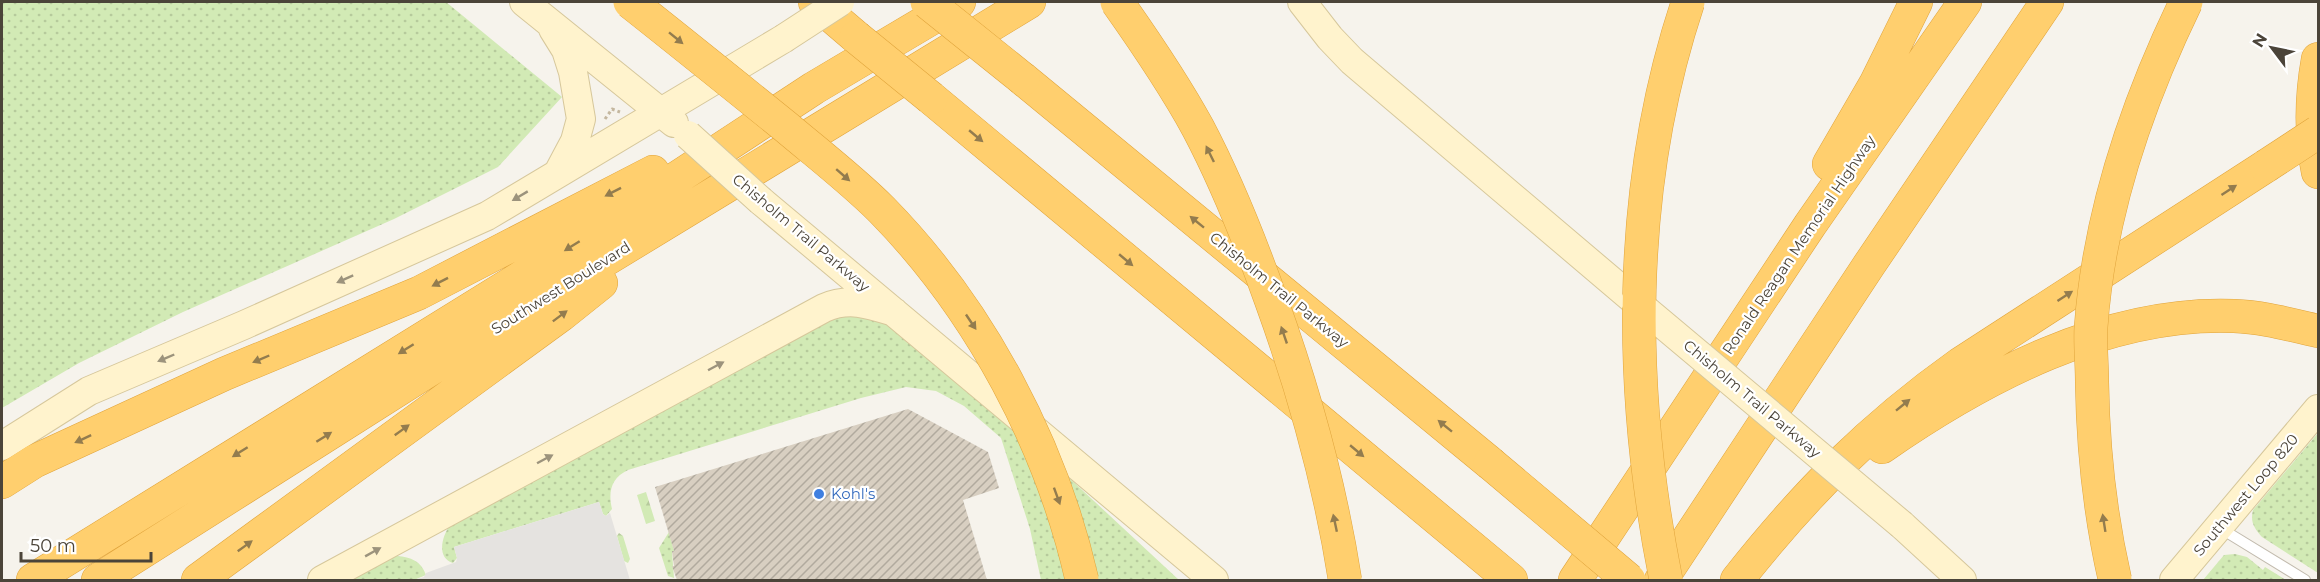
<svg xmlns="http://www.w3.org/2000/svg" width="2320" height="582" font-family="Montserrat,sans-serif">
<defs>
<pattern id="green-dots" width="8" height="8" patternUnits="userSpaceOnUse" patternTransform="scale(1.5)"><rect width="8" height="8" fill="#d2eab5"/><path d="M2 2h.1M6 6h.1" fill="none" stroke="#b6ca9c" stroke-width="1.8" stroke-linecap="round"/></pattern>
<pattern id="forest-firs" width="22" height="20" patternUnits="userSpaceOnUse" patternTransform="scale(1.5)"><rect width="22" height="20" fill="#d2eab5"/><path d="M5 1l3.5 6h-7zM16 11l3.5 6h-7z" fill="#b6ca9c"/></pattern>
<pattern id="building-hatch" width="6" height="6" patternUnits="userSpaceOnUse" patternTransform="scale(1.5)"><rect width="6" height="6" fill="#d8cfc1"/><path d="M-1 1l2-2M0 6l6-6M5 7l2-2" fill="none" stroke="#b1aa9e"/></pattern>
</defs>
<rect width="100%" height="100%" fill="#f6f3ec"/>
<path fill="url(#green-dots)" d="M2 2H446L562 97 498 167 394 219 183 312 79 363 2 408Z
M824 315 878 317 1066 475 1179 580H1041L1030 529 1001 438 964 406 936 391 906 387 861 398 628 470C611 478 608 492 612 509L606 516 603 514 599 502 454 547 457 558 453 563C436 558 442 536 450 525Z
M2318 433V573L2262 537C2254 528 2250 522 2253 510Z
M669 532 674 551 672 552 674 578 668 576 659 548Z
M2235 554 2247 557 2263 570 2265 567 2286 580H2203L2224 555Z
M397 556C411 557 421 561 426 575L414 580H347L391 557Z"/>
<path fill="url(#forest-firs)" d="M646 492 655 521 646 524 637 495Z
M619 533 623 536 630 559 628 563 624 561 617 536Z"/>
<path fill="#e5e3e0" d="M599 502 603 514 606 516 610 513 630 580H414L424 577 426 573 456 562 457 558 454 547Z"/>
<path fill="url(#building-hatch)" d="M908 409 988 452 999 488 963 500 987 580H677L672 566H674L672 551H674L655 487Z"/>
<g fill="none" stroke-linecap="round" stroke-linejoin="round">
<g stroke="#c2bbae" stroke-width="12">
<path id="service" d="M2220 528 2305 580"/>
</g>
<g stroke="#d6c79b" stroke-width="30">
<path id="secondary" d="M524 2 674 123
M1302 2 1330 38 1352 61 1635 301
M553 29 566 50 573 72 581 119 575 141 558 173
M761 201 1214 580
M2 446 89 391 244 325 487 216 783 39
M1902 525 1962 580
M322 580 824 308C849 297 869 304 894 312
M2174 580 2318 409"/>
</g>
<g stroke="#e0a43c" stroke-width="34">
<path id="motorway" d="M815 2 856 37
M2318 59C2311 98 2310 133 2318 172
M1023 79 1490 463
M931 98 1511 580
M1829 164 1876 83 1916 2
M1882 447C1983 377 2107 311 2234 316 2263 317 2291 325 2318 331
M2 482 35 461 224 374 419 293 653 172
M33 580 593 233 814 88 959 2
M98 580 541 299 1029 2
M198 580 561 315 601 283
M1575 580 1810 225 1965 2
M1661 580 1869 265 2047 2
M1737 580C1805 494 1870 428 1960 364L2266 166"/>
</g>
<path stroke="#c4b79f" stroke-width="3" stroke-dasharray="3 3" stroke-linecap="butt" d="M605 119 612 109 620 112"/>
<use href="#service" stroke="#fff" stroke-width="10"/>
<use href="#secondary" stroke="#fff3cd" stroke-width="28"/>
<use href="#motorway" stroke="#ffcf6e" stroke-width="33"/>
<g stroke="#d6c79b" stroke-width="30" stroke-linecap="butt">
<path id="secondary-bridge" d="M783 39 840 2
M688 135 761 201
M1635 301 1902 525"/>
</g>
<g stroke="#e0a43c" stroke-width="34" stroke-linecap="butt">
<path id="motorway-bridge" d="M630 2C682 43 734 85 786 127 818 154 852 180 882 210 980 310 1051 444 1082 580
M927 2 1023 79
M1117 2C1146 43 1174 84 1198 128 1227 183 1250 241 1271 300 1304 391 1330 484 1345 580
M856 37 931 98
M2266 166 2318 132
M1490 463 1629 580
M1666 580C1628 390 1626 188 1688 2
M2115 580C2100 515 2093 449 2092 382 2092 364 2090 345 2091 327 2099 214 2137 103 2186 2"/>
</g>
<use href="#secondary-bridge" stroke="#fff3cd" stroke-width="28"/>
<use href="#motorway-bridge" stroke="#ffcf6e" stroke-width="33"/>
</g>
<defs><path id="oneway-solid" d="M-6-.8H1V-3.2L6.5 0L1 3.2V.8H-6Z" transform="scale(1.5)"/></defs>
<g fill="#937c4e">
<use href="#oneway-solid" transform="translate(676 38) rotate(39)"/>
<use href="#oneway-solid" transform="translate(976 136) rotate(40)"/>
<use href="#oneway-solid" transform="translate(1210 154) rotate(-116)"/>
<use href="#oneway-solid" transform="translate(843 175) rotate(41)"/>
<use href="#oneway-solid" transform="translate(2229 190) rotate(-33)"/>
<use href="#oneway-solid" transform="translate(613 192) rotate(153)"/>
<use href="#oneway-solid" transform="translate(1197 222) rotate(-141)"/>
<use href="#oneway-solid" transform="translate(572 246) rotate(148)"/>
<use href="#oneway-solid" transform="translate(1126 260) rotate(40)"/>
<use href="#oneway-solid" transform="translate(440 282) rotate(153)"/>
<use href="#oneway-solid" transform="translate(2065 296) rotate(-33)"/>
<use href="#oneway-solid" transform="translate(560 316) rotate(-37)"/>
<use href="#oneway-solid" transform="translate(971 322) rotate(56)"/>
<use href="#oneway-solid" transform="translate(1284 335) rotate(-109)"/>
<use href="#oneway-solid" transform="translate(406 349) rotate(148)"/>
<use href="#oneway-solid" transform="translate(261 359) rotate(157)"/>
<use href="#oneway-solid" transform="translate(1903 405) rotate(-39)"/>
<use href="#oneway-solid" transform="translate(1445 426) rotate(-141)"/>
<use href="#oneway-solid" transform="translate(402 430) rotate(-36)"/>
<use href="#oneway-solid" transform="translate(324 437) rotate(-32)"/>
<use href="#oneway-solid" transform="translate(83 439) rotate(155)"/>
<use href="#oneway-solid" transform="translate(1357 451) rotate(40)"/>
<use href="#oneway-solid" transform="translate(240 452) rotate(148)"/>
<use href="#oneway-solid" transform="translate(1057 496) rotate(70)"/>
<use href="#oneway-solid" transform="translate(1335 523) rotate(-102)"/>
<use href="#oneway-solid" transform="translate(2104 523) rotate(-99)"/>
<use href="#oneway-solid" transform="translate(245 546) rotate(-36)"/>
</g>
<g fill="#9c937c">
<use href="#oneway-solid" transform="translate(520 196) rotate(149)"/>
<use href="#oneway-solid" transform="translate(345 279) rotate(156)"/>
<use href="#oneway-solid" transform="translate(166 358) rotate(157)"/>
<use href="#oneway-solid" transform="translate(716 366) rotate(-28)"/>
<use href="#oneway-solid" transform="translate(545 459) rotate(-28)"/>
<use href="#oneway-solid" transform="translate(373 552) rotate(-29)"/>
</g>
<circle fill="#3f7fe0" stroke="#fff" stroke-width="2" cx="819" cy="494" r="6"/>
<g text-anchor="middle" stroke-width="4.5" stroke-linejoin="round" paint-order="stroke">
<g font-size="15" fill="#4b4439" stroke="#fff">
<text transform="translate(801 233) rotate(40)" y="5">Chisholm Trail Parkway</text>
<text transform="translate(1799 245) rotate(-56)" y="5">Ronald Reagan Memorial Highway</text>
<text transform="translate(561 288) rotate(-32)" y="5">Southwest Boulevard</text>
<text transform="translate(1279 290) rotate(39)" y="5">Chisholm Trail Parkway</text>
<text transform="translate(1752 399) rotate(40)" y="5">Chisholm Trail Parkway</text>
<text transform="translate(2246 495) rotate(-50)" y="5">Southwest Loop 820</text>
</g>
<g font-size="15" fill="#366cbe" stroke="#fff" text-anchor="start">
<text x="831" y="499">Kohl's</text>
</g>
</g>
<rect width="2320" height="582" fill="none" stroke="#4b4439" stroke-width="6"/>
<g transform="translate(2272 48) rotate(302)" stroke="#ffffff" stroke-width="4.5" paint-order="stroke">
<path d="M0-4.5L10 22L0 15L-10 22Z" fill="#4b4439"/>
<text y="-9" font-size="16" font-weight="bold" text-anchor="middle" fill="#4b4439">N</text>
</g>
<path d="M21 552v9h130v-9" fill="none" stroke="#4b4439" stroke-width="3"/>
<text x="30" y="552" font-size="18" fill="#4b4439" stroke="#ffffff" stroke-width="4.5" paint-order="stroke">50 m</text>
</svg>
